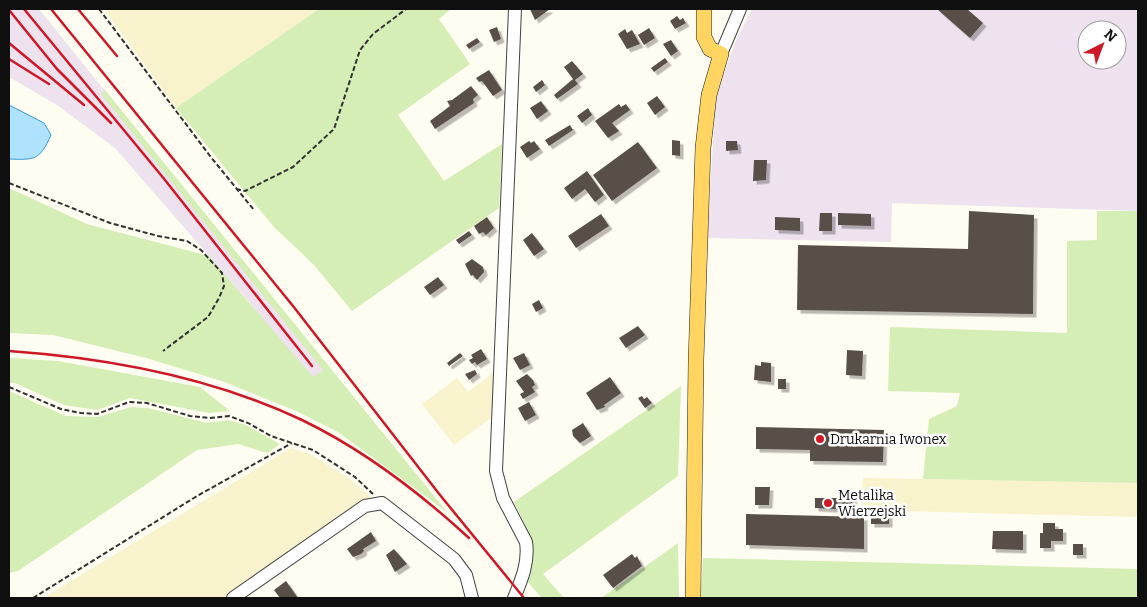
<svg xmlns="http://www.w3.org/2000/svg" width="1147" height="607" font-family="Bitter,serif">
<defs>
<filter id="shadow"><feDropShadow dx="3.5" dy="3.5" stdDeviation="0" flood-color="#0004"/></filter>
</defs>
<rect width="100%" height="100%" fill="#fffcf1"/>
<path fill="#ede2ee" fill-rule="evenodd" d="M9 9H39L328 368 311 381 249 302 115 148 57 105 9 77Z
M752 9H1138V211L892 203 891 242 707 238 716 95 737 38ZM1087 30H1117V60H1087Z"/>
<path fill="#f8f3cd" d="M104 9H319L176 108Z
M494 372 491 418 454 445 422 404 457 378 468 392Z
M291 448 310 454 350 479 371 497 227 598H48V595Z
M863 478 1138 483V517L862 510Z"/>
<path fill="#d4eeb5" d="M319 9H451L439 19 470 64 398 115 444 181 502 144 499 208 352 311 314 265 274 227 176 108Z
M105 90 447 512 338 432 296 411 222 381 146 358 53 335 9 333V188L87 224 209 256 313 377 323 370 101 94Z
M1097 211H1138V483L923 479 929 419 957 406 960 393 888 391 890 327 1067 333V241L1097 240Z
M9 358 58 361 200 387 230 411 209 413 130 398 97 410 64 405 15 383H9Z
M681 386 678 476 543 574 564 598H542L527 581C534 542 532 537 514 502Z
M9 391 66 416 98 417 131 407 148 408 207 423 228 420 246 425 280 444 267 453 238 444 197 450 18 571 9 573Z
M678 543 679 598H601Z
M703 558 1138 569V598H701Z"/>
<path fill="#afe2fc" stroke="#2f9bdb" d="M9 105 44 123 51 135C40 160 35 160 9 159Z"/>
<path fill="#594f4a" filter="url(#shadow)" d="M530 9H550L535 20Z
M937 9H967L983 23 970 38Z
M677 16 680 20 683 18 686 23 675 29 670 21Z
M497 27 501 39 494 42 489 30Z
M649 28 655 38 644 45 638 35Z
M625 29 627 33 632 30 640 44 627 49 618 34Z
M477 38 480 42 469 49 466 45Z
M671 40 678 51 671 56 663 44Z
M665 58 668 62 654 72 651 68Z
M572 61 583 74 575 80 578 84 557 99 554 95 573 79 564 67Z
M489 70 502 90 493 96 482 81 479 82 476 78Z
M542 80 545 85 536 92 533 87Z
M471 86 478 95 473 99 474 103 435 129 430 121 450 106 447 101 452 100Z
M657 96 665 107 655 115 647 103Z
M541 101 548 111 537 119 530 108Z
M619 104 621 107 626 104 630 110 612 123 619 131 608 138 595 121Z
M588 108 592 115 582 123 577 116Z
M570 125 573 130 549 146 545 140Z
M672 140 680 141V156L672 155Z
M529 141 531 143 534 141 540 149 527 158 520 147Z
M726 141H737L738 150 726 151Z
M638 142 657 168 612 201 593 175Z
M754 160H767L766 180 753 181Z
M587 171 604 195 595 202 585 189 572 199 564 188Z
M969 211 1034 215 1033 314 797 310 798 245 968 249Z
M820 213H832V231H819Z
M838 213 871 214V226L838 225Z
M601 214 609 226 576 248 568 236Z
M487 217 494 228 486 235 483 232 479 234 474 226Z
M775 217 800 218V231L775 230Z
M469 231 472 235 459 244 456 240Z
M532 233 544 249 534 256 523 240Z
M472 259 483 267 484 272 477 280 473 275 471 276 465 264Z
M438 277 444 285 430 295 424 287Z
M539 300 543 308 536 312 532 304Z
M638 326 645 335 626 348 619 338Z
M481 349 487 359 477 365 475 362 472 364 469 360 473 358 471 355Z
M847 350 863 351 862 376 846 375Z
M460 353 463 356 449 366 447 363Z
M524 353 530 365 520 370 513 358Z
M761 362 771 363V382L754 380 755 365 761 366Z
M475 370 477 374 469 380 465 374Z
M527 374 533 380 535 385 532 387 535 392 523 399 520 394 524 392 516 381Z
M610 377 621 393 604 405 605 407 597 410 586 393Z
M778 379H786V389H778Z
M642 396 644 399 647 397 652 403 645 408 638 398Z
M529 402 536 415 525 421 518 408Z
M583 423 591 436 580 443 573 436 572 430Z
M756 427 884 430 883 462 810 461V450L756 449Z
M755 487H770L769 505H755Z
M841 492 854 493 853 510 815 508V498H841Z
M871 512 889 513V524H871Z
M746 514 864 517V549L746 545Z
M1043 523H1055V529H1063V541H1051V548H1040V533H1043Z
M993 531H1023V550L992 549Z
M371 532 376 541 363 549 364 551 361 554 353 557 347 549Z
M1073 544H1083V555H1073Z
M394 549 407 564 395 572 386 555Z
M632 554 635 558 637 556 642 566 613 588 603 575Z
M286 581 298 598H280L274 590Z"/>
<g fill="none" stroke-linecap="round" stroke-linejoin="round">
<g stroke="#424242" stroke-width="14">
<path id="minor" d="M721 54 740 9
M233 598 365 506 382 503 454 559 466 575 472 598
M514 598C522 579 529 562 526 542L503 498 496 471 515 9"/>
</g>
<g stroke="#202020" stroke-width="16">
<path id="major" d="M693 598 696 361 703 148 709 95 721 54 710 49 704 37V9"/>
</g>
<path stroke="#313131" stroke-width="2" stroke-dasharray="5 2.5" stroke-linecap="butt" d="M99 9 210 156 254 210
M9 183 110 223 158 236 187 241 201 250 222 273 224 286 219 298 208 317 163 351
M236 189 245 191 293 167 334 129 360 50 373 34 406 9
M9 387 61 409 81 413 97 414 129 402 147 403 190 416 209 418 229 416 248 423 271 436 313 450 355 477 373 494
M33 598 197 496 292 443"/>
<use href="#minor" stroke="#fff" stroke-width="12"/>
<use href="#major" stroke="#ffd461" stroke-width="15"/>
<path stroke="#ce1826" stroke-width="2.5" d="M24 9 165 180 312 366
M51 9 293 306 440 495 524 598
M78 9 117 56
M9 10 57 69 111 123
M9 43 84 105
M9 59 49 84
M9 351C108 358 211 377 302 420 362 449 420 493 469 538"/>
</g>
<g fill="#ce1826" stroke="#fff" stroke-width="2">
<circle cx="820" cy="439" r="5"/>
<circle cx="828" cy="503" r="5"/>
</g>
<g text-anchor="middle" stroke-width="5" stroke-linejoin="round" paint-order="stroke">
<g font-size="14" fill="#0f0f0f" stroke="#fff" text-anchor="start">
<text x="830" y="444">Drukarnia Iwonex</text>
<text x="838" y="500">Metalika<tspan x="838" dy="16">Wierzejski</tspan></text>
</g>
</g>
<rect width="1147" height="607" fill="none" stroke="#0f0f0f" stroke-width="20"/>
<g transform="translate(1102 45) rotate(42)"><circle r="24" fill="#ffffff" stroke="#9f9f9f"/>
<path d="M0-4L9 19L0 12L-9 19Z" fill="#ce1826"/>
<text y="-8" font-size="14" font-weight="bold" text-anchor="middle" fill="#0f0f0f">N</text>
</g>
</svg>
